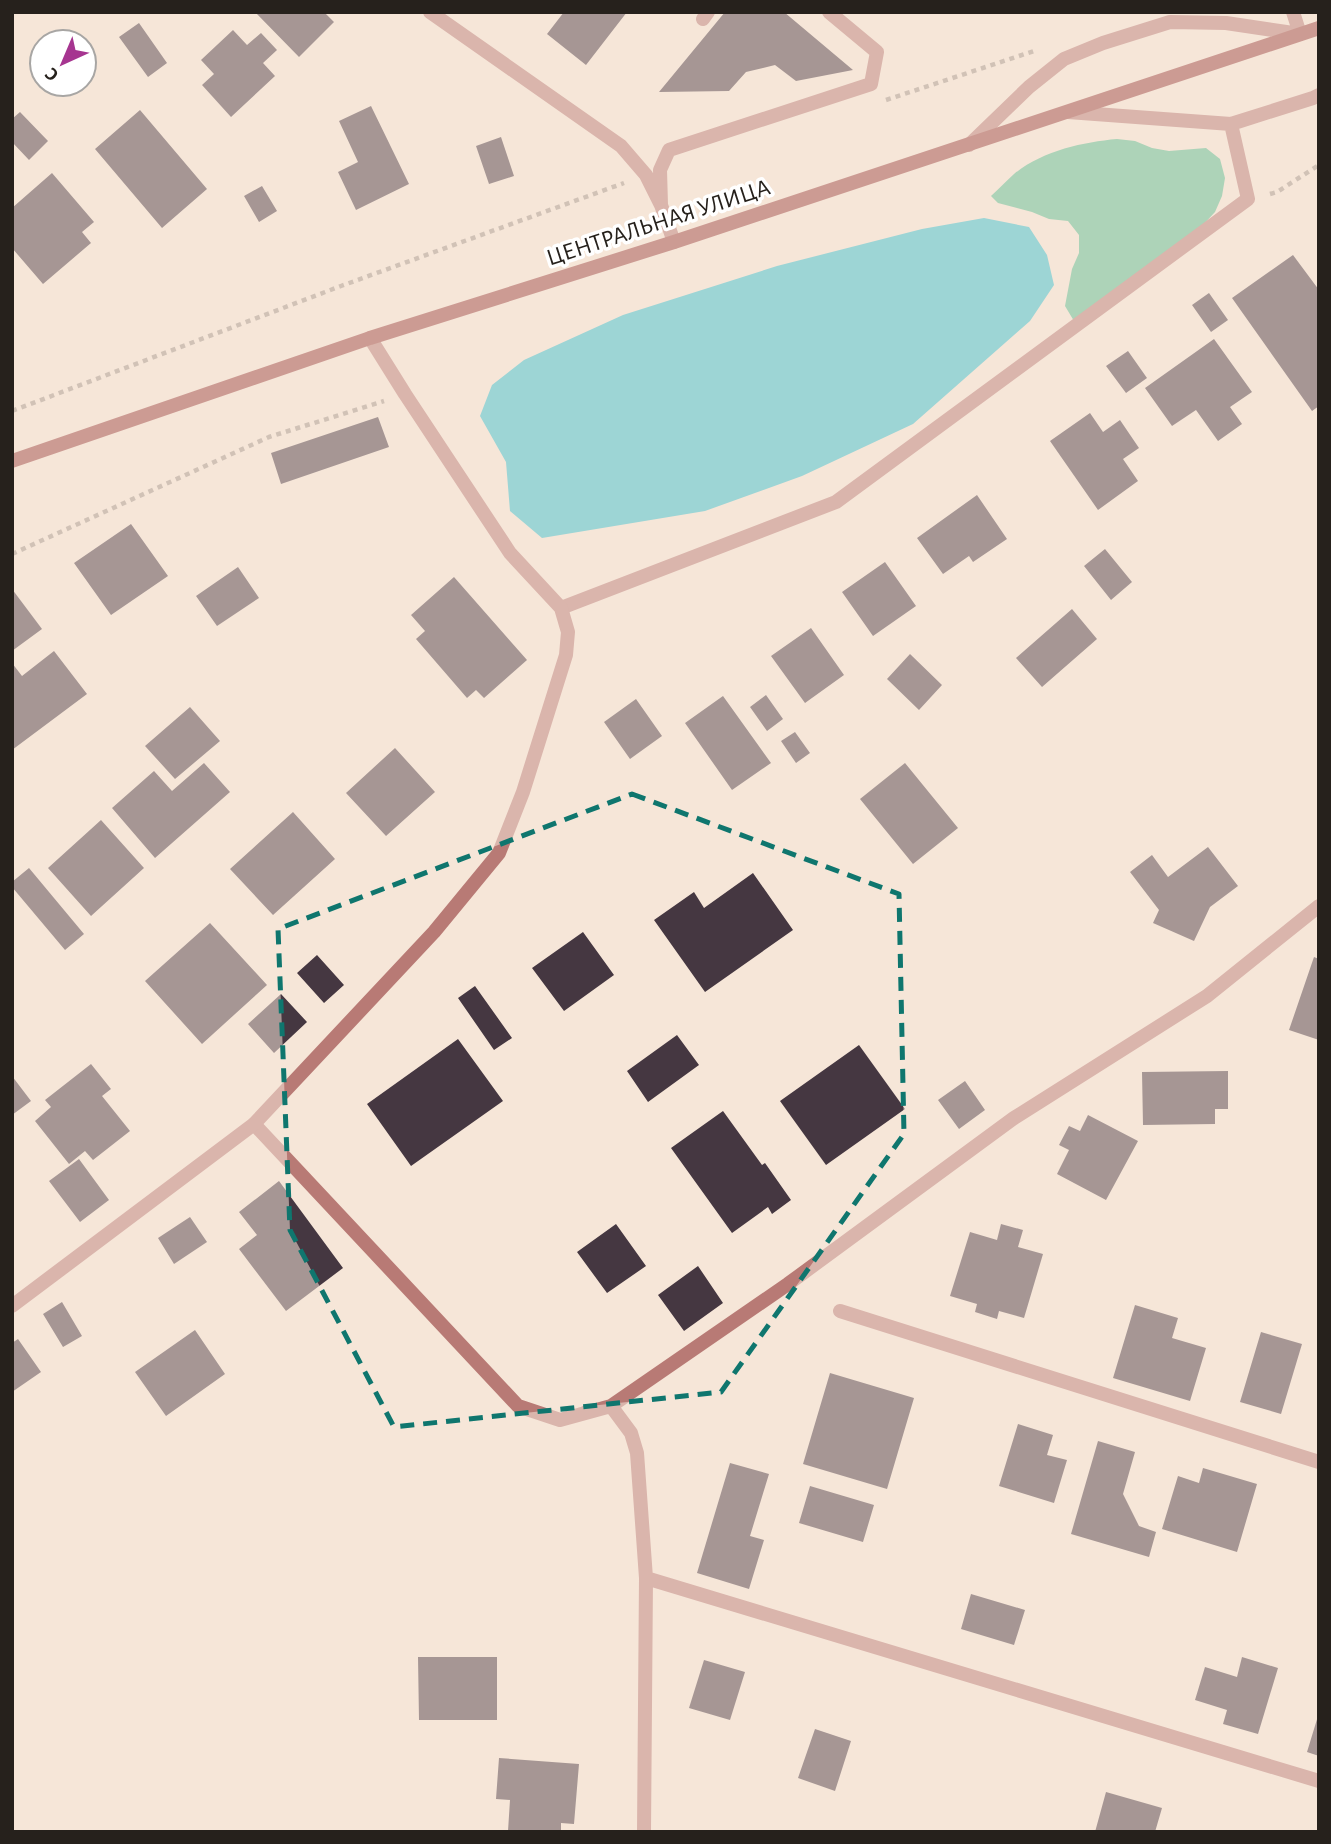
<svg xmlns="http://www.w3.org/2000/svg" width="1331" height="1844" font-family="'Alegreya Sans',sans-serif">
<rect width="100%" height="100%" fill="#f6e6d8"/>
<path fill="#55bc90" d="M1117 139 1135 141 1152 148 1169 151 1206 148 1220 159 1225 178 1222 196 1215 212 1202 226 1074 321 1065 306 1072 269 1079 253V235L1068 221 1049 219 1032 212 998 203 991 196C999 189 1006 181 1014 174 1042 151 1083 142 1117 139Z"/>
<path fill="#32c0d0" d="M984 218 1029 227 1047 255 1054 285 1030 321 913 424 802 476 705 511 542 538 510 511 506 462 480 416 492 385 524 360 623 315 777 266 922 229Z"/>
<path fill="#453741" d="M255 12H324L334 22 299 57Z
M564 12H627L586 65 547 34Z
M725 12H784L853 70 796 81 775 65 746 72 729 91 659 92Z
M139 23 167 63 148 77 119 37Z
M233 30 247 45 261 33 277 50 263 63 275 76 231 117 202 85 214 74 201 60Z
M371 106 409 184 356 210 338 172 358 162 339 121Z
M140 110 207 189 162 228 95 149Z
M20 112 48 141 29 160 12 142V119Z
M501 137 514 176 489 184 476 146Z
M52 173 94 222 82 232 91 243 43 284 12 248V208Z
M262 186 277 211 259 222 244 196Z
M1293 255 1319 290V406L1312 411 1232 298Z
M1209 293 1228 320 1211 332 1192 305Z
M1214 339 1252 392 1230 407 1242 424 1218 441 1196 410 1172 426 1145 388Z
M1128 351 1147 378 1126 393 1106 366Z
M1090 413 1103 432 1120 420 1139 448 1123 459 1138 481 1098 510 1050 441Z
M378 417 389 447 281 484 271 453Z
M977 495 1007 539 973 562 969 556 943 574 917 538Z
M131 524 168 576 111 615 74 563Z
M1105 549 1132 582 1111 600 1084 566Z
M885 562 916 606 873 636 842 592Z
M238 567 259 598 217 626 196 596Z
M454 577 527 660 484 698 476 690 467 698 416 639 425 631 411 615Z
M12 589 42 629 12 651Z
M1072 609 1097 639 1042 687 1016 658Z
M811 628 844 675 805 703 771 656Z
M54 651 87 694 12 750V663L22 676Z
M910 654 942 685 919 710 887 679Z
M766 695 783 719 767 731 750 707Z
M723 696 771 763 732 790 685 723Z
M636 699 662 736 630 759 604 722Z
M190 707 220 741 175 779 145 746Z
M795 732 810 753 796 763 781 741Z
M395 748 435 792 386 836 346 793Z
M204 763 230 792 155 858 112 808 154 771 172 791Z
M905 763 958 828 913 864 860 799Z
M293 812 335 859 273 915 230 869Z
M101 820 144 868 91 916 48 868Z
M1208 847 1238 886 1210 907 1194 941 1153 923 1159 910 1130 872 1152 855 1168 877Z
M29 868 84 934 65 950 12 887V882Z
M753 873 793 930 705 992 654 920 694 892 704 908Z
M210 923 267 985 202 1044 145 981Z
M583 932 614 975 564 1011 532 968Z
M317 955 344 985 324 1003 297 973Z
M1314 957 1319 959V1040L1289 1030Z
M475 986 512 1038 494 1050 458 998Z
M281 994 307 1022 274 1053 248 1024Z
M677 1035 699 1065 648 1102 627 1071Z
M458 1039 503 1101 411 1166 367 1104Z
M859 1045 905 1109 826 1165 780 1101Z
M91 1064 111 1089 102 1096 130 1131 93 1160 85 1151 69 1164 35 1121 51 1107 45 1100Z
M1228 1071V1109H1215V1124L1143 1125 1142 1072Z
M12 1076 31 1101 12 1115Z
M965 1081 985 1110 959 1129 938 1100Z
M723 1111 762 1165 765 1163 791 1200 772 1214 768 1207 732 1233 671 1148Z
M1088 1115 1138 1141 1106 1200 1057 1174 1069 1150 1059 1145 1069 1126 1080 1131Z
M79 1159 109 1200 80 1222 49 1181Z
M279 1181 343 1268 286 1311 239 1249 257 1235 239 1212Z
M190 1217 207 1242 174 1264 158 1238Z
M616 1224 646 1266 607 1293 577 1252Z
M1001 1224 1023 1230 1018 1247 1043 1254 1024 1318 999 1311 997 1319 975 1312 977 1304 950 1296 970 1232 997 1240Z
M698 1266 723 1303 684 1331 658 1295Z
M62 1302 82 1336 63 1347 43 1314Z
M1135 1305 1178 1318 1172 1338 1206 1348 1190 1401 1113 1378Z
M195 1330 225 1374 166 1416 135 1372Z
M1261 1332 1302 1344 1281 1414 1240 1402Z
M18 1339 41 1372 12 1392V1343Z
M830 1373 914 1398 887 1489 803 1464Z
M1018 1424 1053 1435 1047 1455 1067 1460 1054 1503 999 1486Z
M1098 1441 1135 1452 1123 1494 1139 1526 1156 1532 1149 1557 1071 1534Z
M730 1463 769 1474 750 1536 764 1540 749 1589 697 1573Z
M1203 1468 1257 1484 1237 1552 1162 1529 1178 1476 1199 1483Z
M810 1486 874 1505 863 1542 799 1523Z
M971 1594 1025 1610 1014 1645 961 1629Z
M418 1657H497V1720H419Z
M1242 1657 1278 1668 1258 1734 1223 1724 1227 1710 1195 1700 1205 1667 1237 1677Z
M704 1660 745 1672 730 1720 689 1708Z
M1318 1716H1319V1756L1307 1752Z
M815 1729 851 1741 835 1791 798 1778Z
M499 1758 579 1764 574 1824 561 1823V1832L508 1831 510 1800 496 1799Z
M1106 1792 1162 1808 1155 1832H1095Z"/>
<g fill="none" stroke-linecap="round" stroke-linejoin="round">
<path stroke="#a4988d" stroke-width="4.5" stroke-dasharray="5 5" stroke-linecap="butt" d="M886 100 1037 50
M1270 194 1277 192 1319 165
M12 411 341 286 624 183
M12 554 269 437 384 401"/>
<path stroke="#b87a75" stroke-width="14" d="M430 12 621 146 646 175 661 205 674 242
M703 19 708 12
M1068 112 1231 124 1313 98 1319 95
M969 145 1029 87 1064 59 1103 43 1170 22 1226 23 1300 34
M661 205 660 170 669 150 871 84 877 52 829 12
M561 608 836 502 1248 199 1231 124
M254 1124 518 1406 560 1420 611 1406 788 1284 1014 1118 1207 996 1319 906
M840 1311 1319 1462
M611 1406 631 1433 637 1453 646 1578 644 1832
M646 1578 1319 1781"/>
<path stroke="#b87a75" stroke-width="14" d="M1293 12 1300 34
M12 1306 254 1124 434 932 499 853 523 792 566 655 568 632 561 608 510 553 405 394 370 338"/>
<path stroke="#9a413e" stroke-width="14" d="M12 461 370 338 674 242 1319 28"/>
</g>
<path d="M0 0H1331V1844H0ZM632 794 899 894 904 1134 721 1392 394 1427 290 1230 278 929Z" fill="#f6e6d8" fill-opacity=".55" fill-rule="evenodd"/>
<path fill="none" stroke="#0f766e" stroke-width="5" stroke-dasharray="14 9" stroke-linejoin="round" d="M632 794 899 894 904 1134 721 1392 394 1427 290 1230 278 929Z"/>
<g text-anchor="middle" stroke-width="7" stroke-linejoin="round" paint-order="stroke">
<g font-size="24" fill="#26211c" stroke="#fff">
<text transform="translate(658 222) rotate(-18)" y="8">ЦЕНТРАЛЬНАЯ УЛИЦА</text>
</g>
</g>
<rect width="1331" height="1844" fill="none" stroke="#26211c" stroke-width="28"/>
<g transform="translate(63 63) rotate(224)"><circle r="33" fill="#ffffff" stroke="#a8a6a4" stroke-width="2"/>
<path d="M0-5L12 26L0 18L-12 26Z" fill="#a63590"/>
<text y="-10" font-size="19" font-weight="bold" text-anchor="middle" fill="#26211c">С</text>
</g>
</svg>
